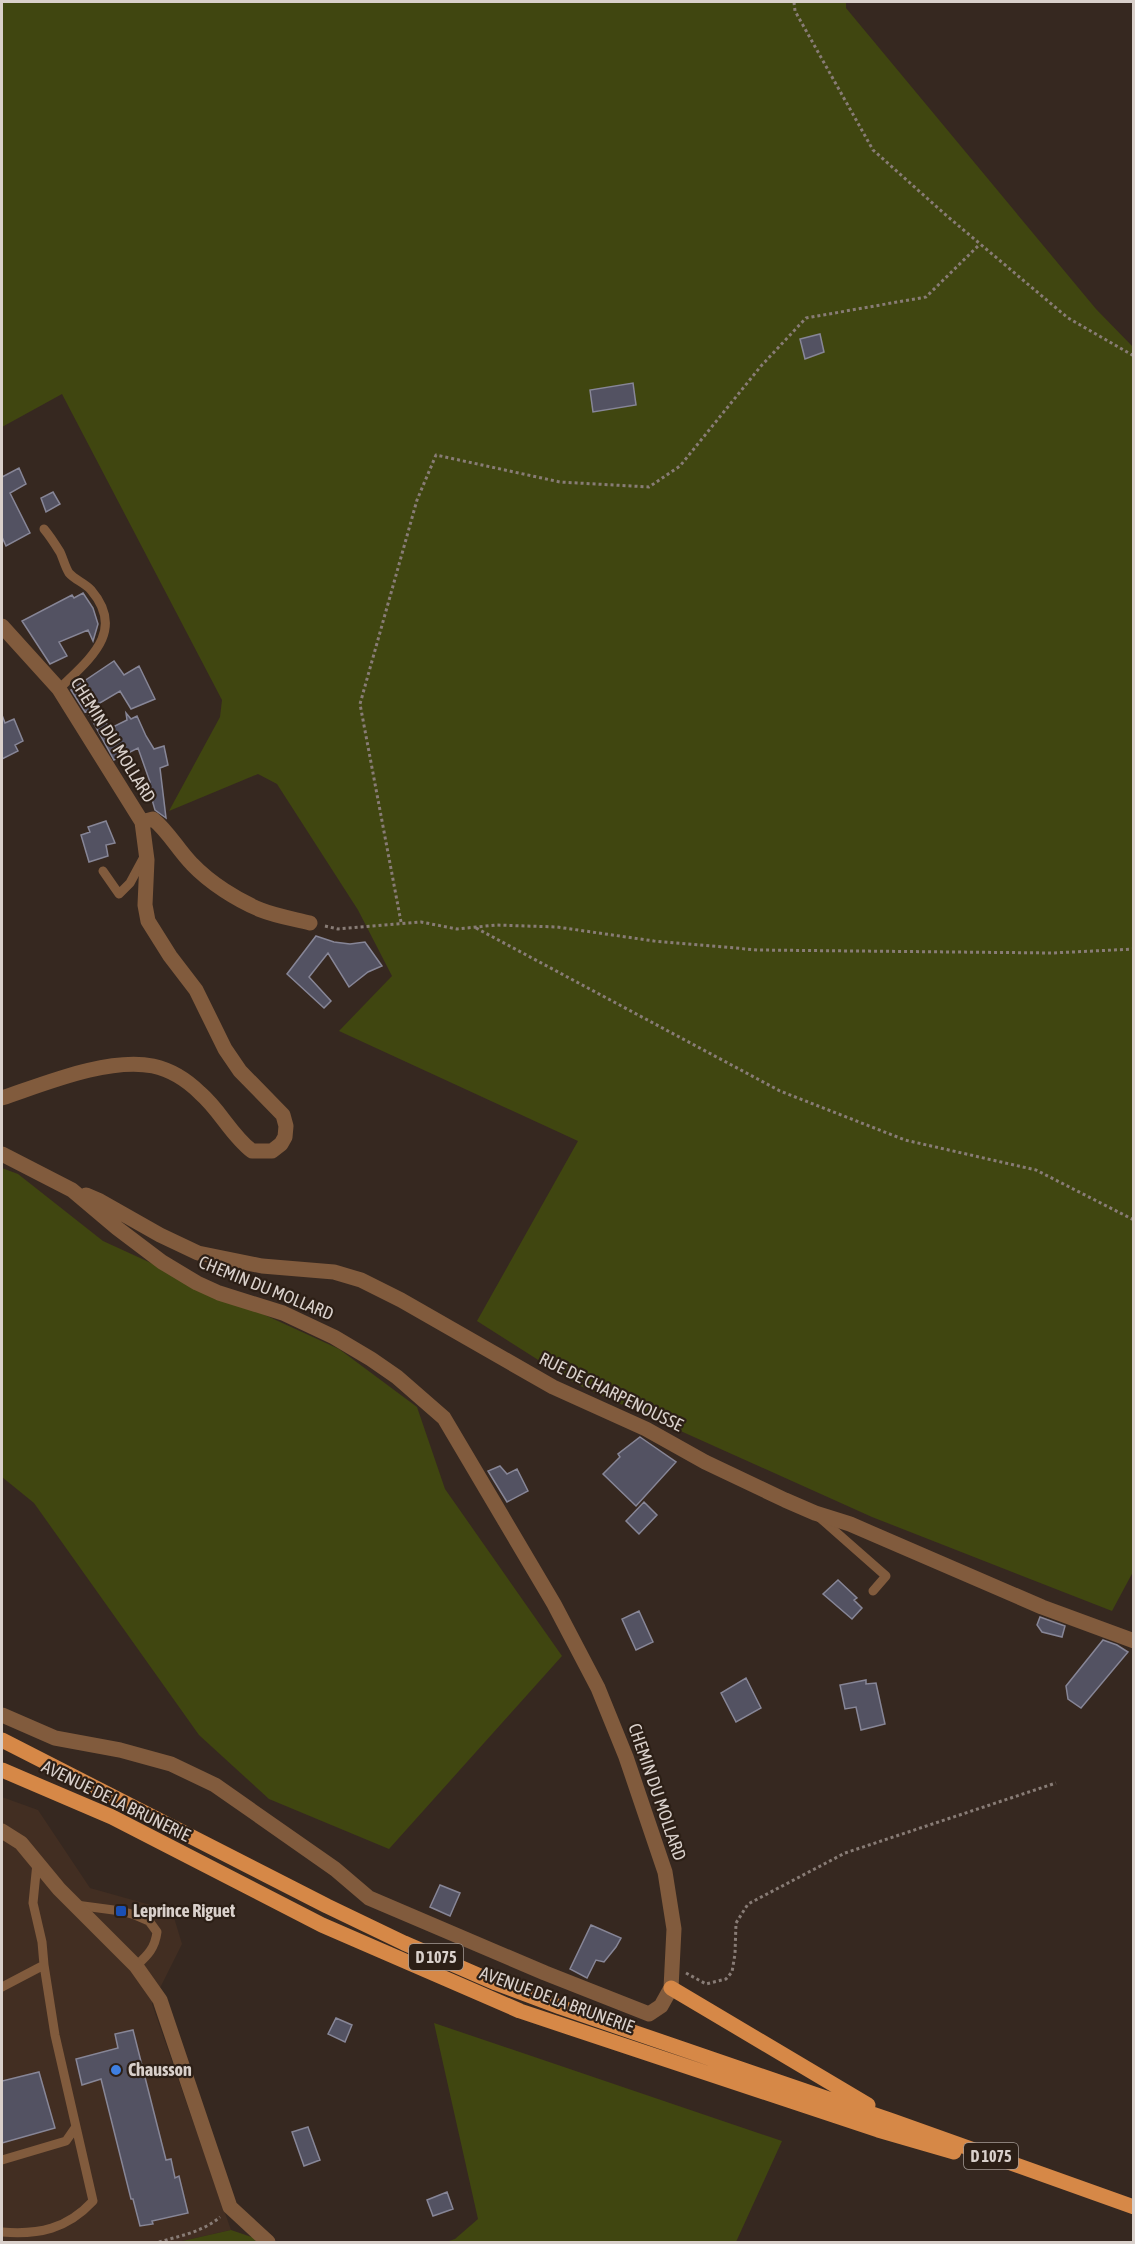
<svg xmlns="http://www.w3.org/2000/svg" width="1135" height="2244" font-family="'Asap Condensed',sans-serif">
<rect width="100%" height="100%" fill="#362820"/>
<path fill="#422e22" d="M2 1797 38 1810 90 1888 172 1911 182 1944 152 2004 231 2230 178 2242H2Z"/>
<path fill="#404610" d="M2 2H846V8L1096 309 1133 347 1134 1570 1112 1611 872 1517 576 1384 477 1321 578 1141 339 1031 392 976 358 910 277 784 258 774 169 811 220 717 222 700 62 394 2 427Z
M2 1168 18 1174 103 1241 339 1349 417 1407 445 1489 562 1656 389 1849 269 1799 199 1735 34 1503 2 1477Z
M434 2023 782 2141 736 2242H446L455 2239 478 2219Z
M231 2230 266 2242H178Z"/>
<path fill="#535262" stroke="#878697" stroke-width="1.5" d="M820 334 824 352 805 359 800 339Z
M633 383 636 405 593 412 590 390Z
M19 468 26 484 10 493 30 533 6 546 2 537V477Z
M53 492 60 504 46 512 41 498Z
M83 593 93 608 98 624 93 641 88 630 59 642 67 656 50 664 22 621 72 595 74 598Z
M114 661 124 675 139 666 155 699 131 709 120 691 98 704 109 729 127 720 126 713 131 719 137 716 146 736 154 749 164 746 168 765 160 768 166 818 155 810 147 782H150L138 748 114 760 87 711 85 712 71 690Z
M2 715 5 723 14 719 23 741 15 745 18 751 2 759Z
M106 821 115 843 106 845 108 856 89 862 81 835 90 832 88 827Z
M316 936 334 942 350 944 365 942 382 966 368 972 349 987 328 953 309 977 331 1001 324 1008 287 974Z
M640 1437 676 1462 636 1506 603 1474 620 1457 618 1454Z
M500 1466 507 1474 517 1469 528 1491 507 1502 488 1471Z
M644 1502 657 1515 639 1534 626 1521Z
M838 1580 857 1598 854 1600 862 1608 852 1619 823 1594Z
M639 1611 653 1642 636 1650 622 1619Z
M1040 1617 1065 1626 1062 1637 1042 1632 1037 1625Z
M1103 1640 1117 1645 1128 1652 1081 1708 1068 1699 1066 1686Z
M746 1678 761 1708 736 1722 721 1693Z
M866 1680V1684L876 1683 885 1724 861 1730 856 1707 845 1709 840 1685Z
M440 1885 460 1893 450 1916 430 1907Z
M591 1925 621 1938 616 1947 604 1962 596 1960 587 1978 570 1969Z
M336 2018 352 2025 345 2042 328 2034Z
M133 2030 166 2160 171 2159 175 2178 179 2176 188 2213 152 2221 153 2224 140 2226 133 2199H131L101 2079 82 2085 76 2059 118 2048 115 2034Z
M39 2072 55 2128 2 2143V2081Z
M308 2127 320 2160 304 2166 292 2132Z
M447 2192 453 2209 433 2216 427 2200Z"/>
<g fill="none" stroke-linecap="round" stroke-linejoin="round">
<path stroke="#887c76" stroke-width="3" stroke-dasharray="3 3" stroke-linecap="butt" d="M794 2 795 11 873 150 947 216 1068 318 1134 356
M401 922 360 704 417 500 436 455 560 482 649 487 680 466 761 366 806 318 926 297 980 244
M325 926 338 929 421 922 457 929 496 925 557 927 654 941 758 950 1052 953 1134 949
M476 928 780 1091 905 1140 1036 1170 1134 1220
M686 1973 706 1984 726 1979 732 1972 735 1954 736 1923 748 1904 845 1853 1056 1783
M159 2242C179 2236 203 2232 220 2217"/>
<path stroke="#815b3d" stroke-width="9" d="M44 529C50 536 55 544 60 552 63 558 65 567 69 573 75 580 85 583 91 590 127 632 88 660 59 689
M103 871 119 894 130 883 144 857
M819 1517 886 1576 873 1591
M76 1905 121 1911 135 1915 149 1921 157 1932C155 1948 148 1955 136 1966
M2 1987 44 1965 42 1942 33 1903 37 1863
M2 2160 66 2141 75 2128
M2 2232C39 2235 67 2229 93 2201L55 2035 44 1965"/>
<path stroke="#815b3d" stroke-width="15" d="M2 626 59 689 142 822 147 860 145 905 148 921 170 956 196 990 225 1049 240 1071 283 1115 286 1126 285 1137 281 1144 272 1151H252C231 1135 220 1110 200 1093 187 1080 171 1070 153 1066 108 1057 44 1084 2 1098
M142 822 153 819C169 832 178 850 192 864 210 883 237 900 261 910 276 916 294 919 310 923
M2 1154 72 1190 117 1228 162 1262 197 1283 219 1293 283 1313 334 1337 371 1359 397 1377 444 1418 554 1604 598 1688 626 1757 665 1872 674 1929 671 1988 661 2006 649 2014 545 1973 369 1898 335 1869 215 1785 171 1764 120 1750 55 1738 2 1715
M86 1195 100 1201 160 1235 198 1253 262 1266 334 1272 361 1280 401 1300 553 1387 646 1429 705 1462 785 1500 815 1513 850 1524 1042 1607 1134 1641
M2 1831 21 1843 59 1889 136 1966 160 2000 230 2207 268 2242"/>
<path stroke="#d68847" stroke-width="15" d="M2 1740 327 1906 404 1943 496 1983 560 2007 893 2121 1134 2207
M2 1770 112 1817 322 1925 520 2011 878 2130 954 2152
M671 1988 868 2105"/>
</g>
<rect fill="#1a4fb4" stroke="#2c1f16" stroke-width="2" x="115" y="1905" width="12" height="12" rx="3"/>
<circle fill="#3f7fe0" stroke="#2c1f16" stroke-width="2" cx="116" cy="2070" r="6"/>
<g text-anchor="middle" stroke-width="4.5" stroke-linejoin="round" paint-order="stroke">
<g fill="#2c1f16" stroke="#a59b95" stroke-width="1.5">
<rect x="409" y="1944" width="54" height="26" rx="4.5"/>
<rect x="964" y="2143" width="54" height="26" rx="4.5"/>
</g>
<g font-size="16" font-weight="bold" fill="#d9d0cb">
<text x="436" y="1963">D 1075</text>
<text x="991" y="2162">D 1075</text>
</g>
<g font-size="18" fill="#d9d0cb" stroke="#2c1f16">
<text transform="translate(113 740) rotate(58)" y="6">CHEMIN DU MOLLARD</text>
<text transform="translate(266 1288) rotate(22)" y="6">CHEMIN DU MOLLARD</text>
<text transform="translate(611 1392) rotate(26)" y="6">RUE DE CHARPENOUSSE</text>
<text transform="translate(657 1792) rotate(71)" y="6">CHEMIN DU MOLLARD</text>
<text transform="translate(116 1801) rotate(26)" y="6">AVENUE DE LA BRUNERIE</text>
<text transform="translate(557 2000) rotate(20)" y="6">AVENUE DE LA BRUNERIE</text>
</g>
<g font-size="18" font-weight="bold" fill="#d9d0cb" stroke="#2c1f16" text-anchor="start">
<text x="133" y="1917">Leprince Riguet</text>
<text x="128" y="2076">Chausson</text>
</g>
</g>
<rect width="1135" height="2244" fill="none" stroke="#d9d0cb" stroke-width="6"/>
</svg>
